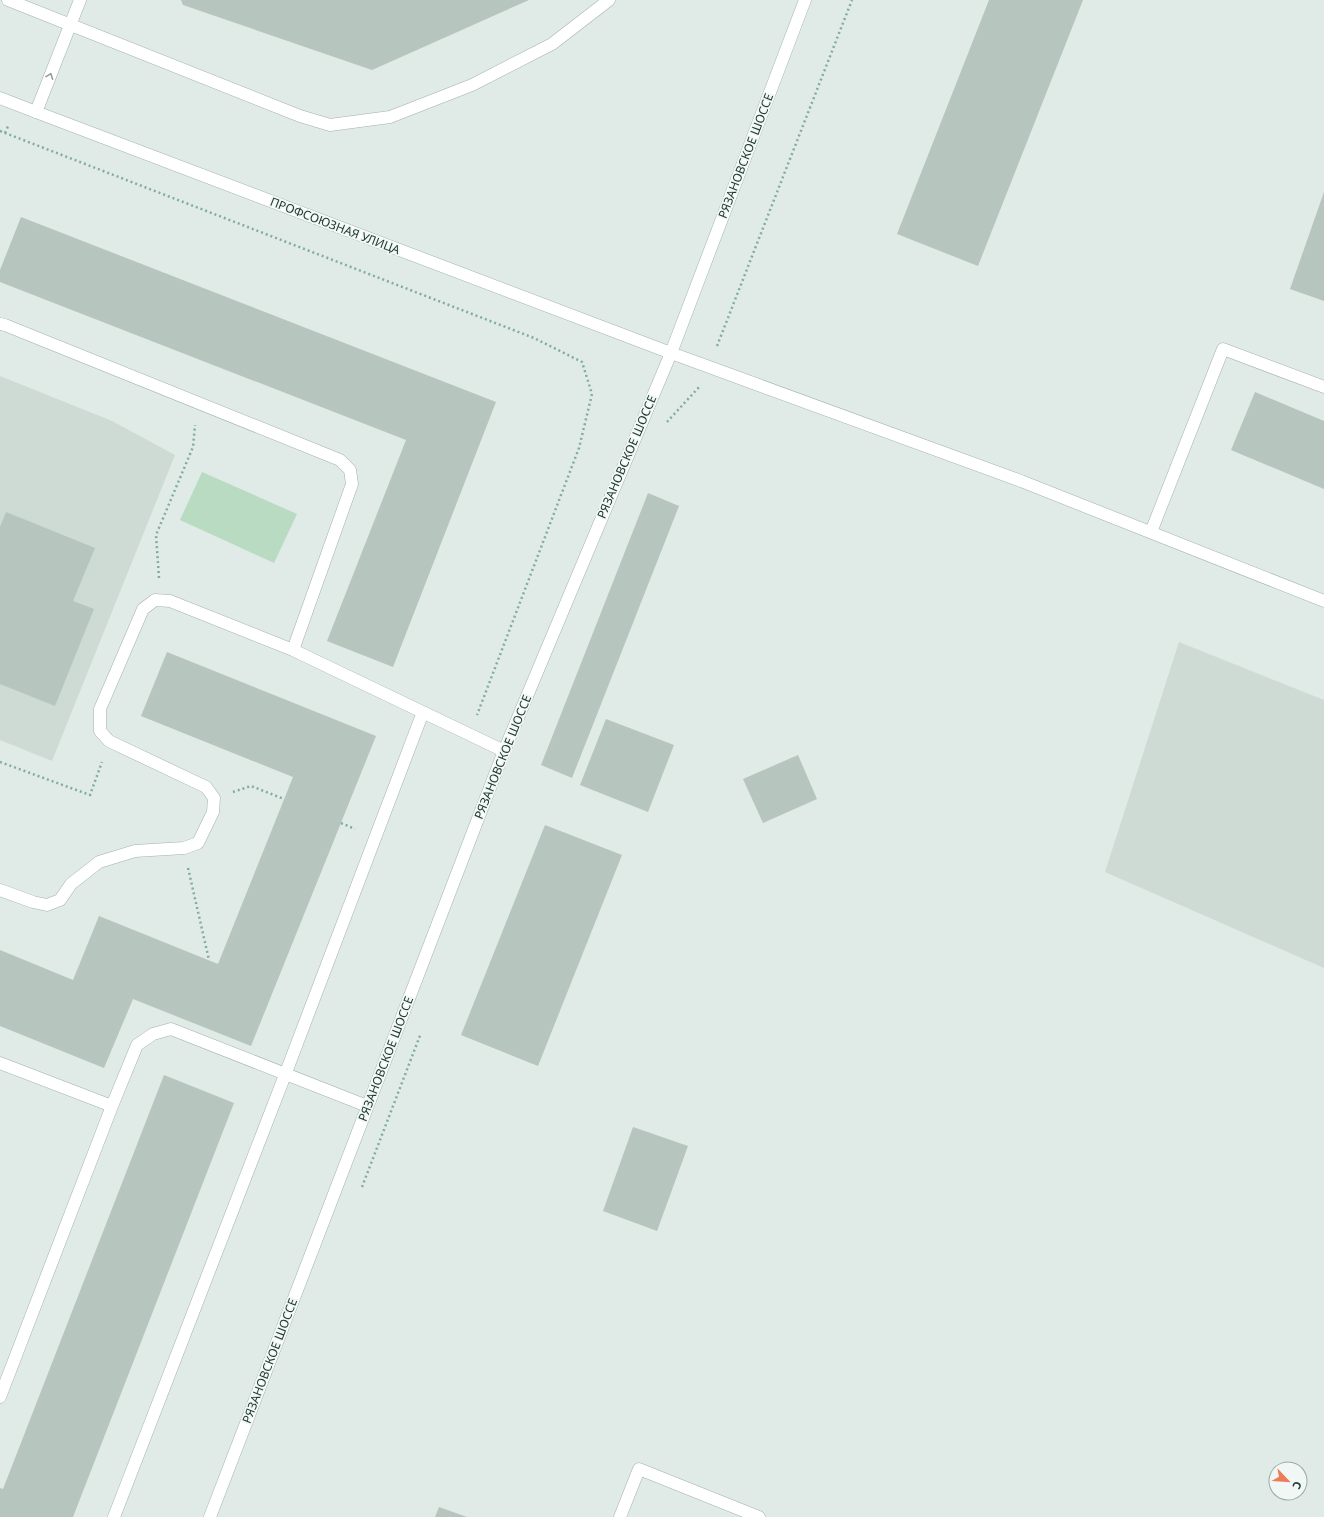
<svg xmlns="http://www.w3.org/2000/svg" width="1324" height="1517" font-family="'Noto Sans',sans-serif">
<rect width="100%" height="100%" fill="#e0eae6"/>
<path fill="#cedad4" d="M0 376 112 421 175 455 52 761 0 740Z
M1179 642 1324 700V968L1105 872Z"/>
<path fill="#b9dbc2" d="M202 472 297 514 274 563 180 520Z"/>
<path fill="#b6c5be" d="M181 0H529L372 70 183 5Z
M989 0H1083L978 266 897 234Z
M1324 192V301L1290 289Z
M21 217 496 402 393 667 327 641 406 440 0 282V270Z
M1255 392 1324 421V489L1231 450Z
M648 493 679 506 572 778 541 765Z
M6 512 95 548 73 601 94 609 55 706 0 684V527Z
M167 652 376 736 251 1046 133 999 104 1068 0 1026V950L73 980 99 916 218 964 293 777 141 716Z
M606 719 674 745 648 812 580 785Z
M798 755 817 799 763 823 743 779Z
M545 825 622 855 538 1066 461 1035Z
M164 1075 234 1103 73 1517H0V1488L3 1489Z
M633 1127 688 1146 657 1231 603 1211Z
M439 1507 467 1517H435Z"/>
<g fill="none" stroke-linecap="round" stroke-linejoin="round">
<g stroke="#a3b2ad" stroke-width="13">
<path id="lane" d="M8 0 300 116 330 125 390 117 472 85 552 44 609 0
M36 112 80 0
M0 324 5 325 340 460 350 470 352 484 293 650
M1151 532 1223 349 1324 387
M0 890 33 902 47 905 60 900 71 884 99 862 135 851 184 848 198 843 213 812 214 798 206 787 109 741 100 731V709L143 609 155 600 170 601 293 650 504 751
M0 1063 112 1106
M0 1397 112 1106 137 1045 153 1034 171 1029 367 1106
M114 1517 285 1075 423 712
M620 1517 639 1469 759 1517"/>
</g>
<g stroke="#a3b2ad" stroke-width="13">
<path id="street" d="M210 1517 504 751 671 353"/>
</g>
<g stroke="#9fb6ad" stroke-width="13">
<path id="secondary" d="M0 98 36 112 671 353 1021 481 1324 601
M671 353 805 0"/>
</g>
<path stroke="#81ad9e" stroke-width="2.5" stroke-dasharray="2 3" stroke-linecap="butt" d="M0 131 534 338 582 362 592 394 579 448 477 715
M5 133 9 124
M717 346 852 0
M667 422 700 386
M159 578 156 535 193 447 195 425
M0 762 90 795 102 762
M233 792 251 786 284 799
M341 823 355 829
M188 868 209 960
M362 1187 421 1033"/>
<use href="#lane" stroke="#fff" stroke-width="12"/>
<use href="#street" stroke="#fff" stroke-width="12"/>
<use href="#secondary" stroke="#fff" stroke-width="12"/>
</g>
<defs><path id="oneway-chevron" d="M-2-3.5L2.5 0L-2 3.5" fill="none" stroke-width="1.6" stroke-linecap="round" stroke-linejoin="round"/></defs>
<use stroke="#909c99" href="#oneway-chevron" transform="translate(50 76) rotate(-69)"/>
<g text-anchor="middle" stroke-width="3.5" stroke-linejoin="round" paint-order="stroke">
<g font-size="12" fill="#213a33" stroke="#f0f7f4">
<text transform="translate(746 156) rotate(-69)" y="4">РЯЗАНОВСКОЕ ШОССЕ</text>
<text transform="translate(335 226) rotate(21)" y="4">ПРОФСОЮЗНАЯ УЛИЦА</text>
<text transform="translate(627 457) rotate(-67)" y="4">РЯЗАНОВСКОЕ ШОССЕ</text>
<text transform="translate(503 757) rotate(-68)" y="4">РЯЗАНОВСКОЕ ШОССЕ</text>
<text transform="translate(386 1059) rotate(-69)" y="4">РЯЗАНОВСКОЕ ШОССЕ</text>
<text transform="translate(270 1361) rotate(-69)" y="4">РЯЗАНОВСКОЕ ШОССЕ</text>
</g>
</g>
<g transform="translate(1288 1481) rotate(115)"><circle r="19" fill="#f0f7f4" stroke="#9daba7"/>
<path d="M0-3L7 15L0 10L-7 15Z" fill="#ed7c5b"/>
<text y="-6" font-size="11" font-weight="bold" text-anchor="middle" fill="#213a33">С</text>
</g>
</svg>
